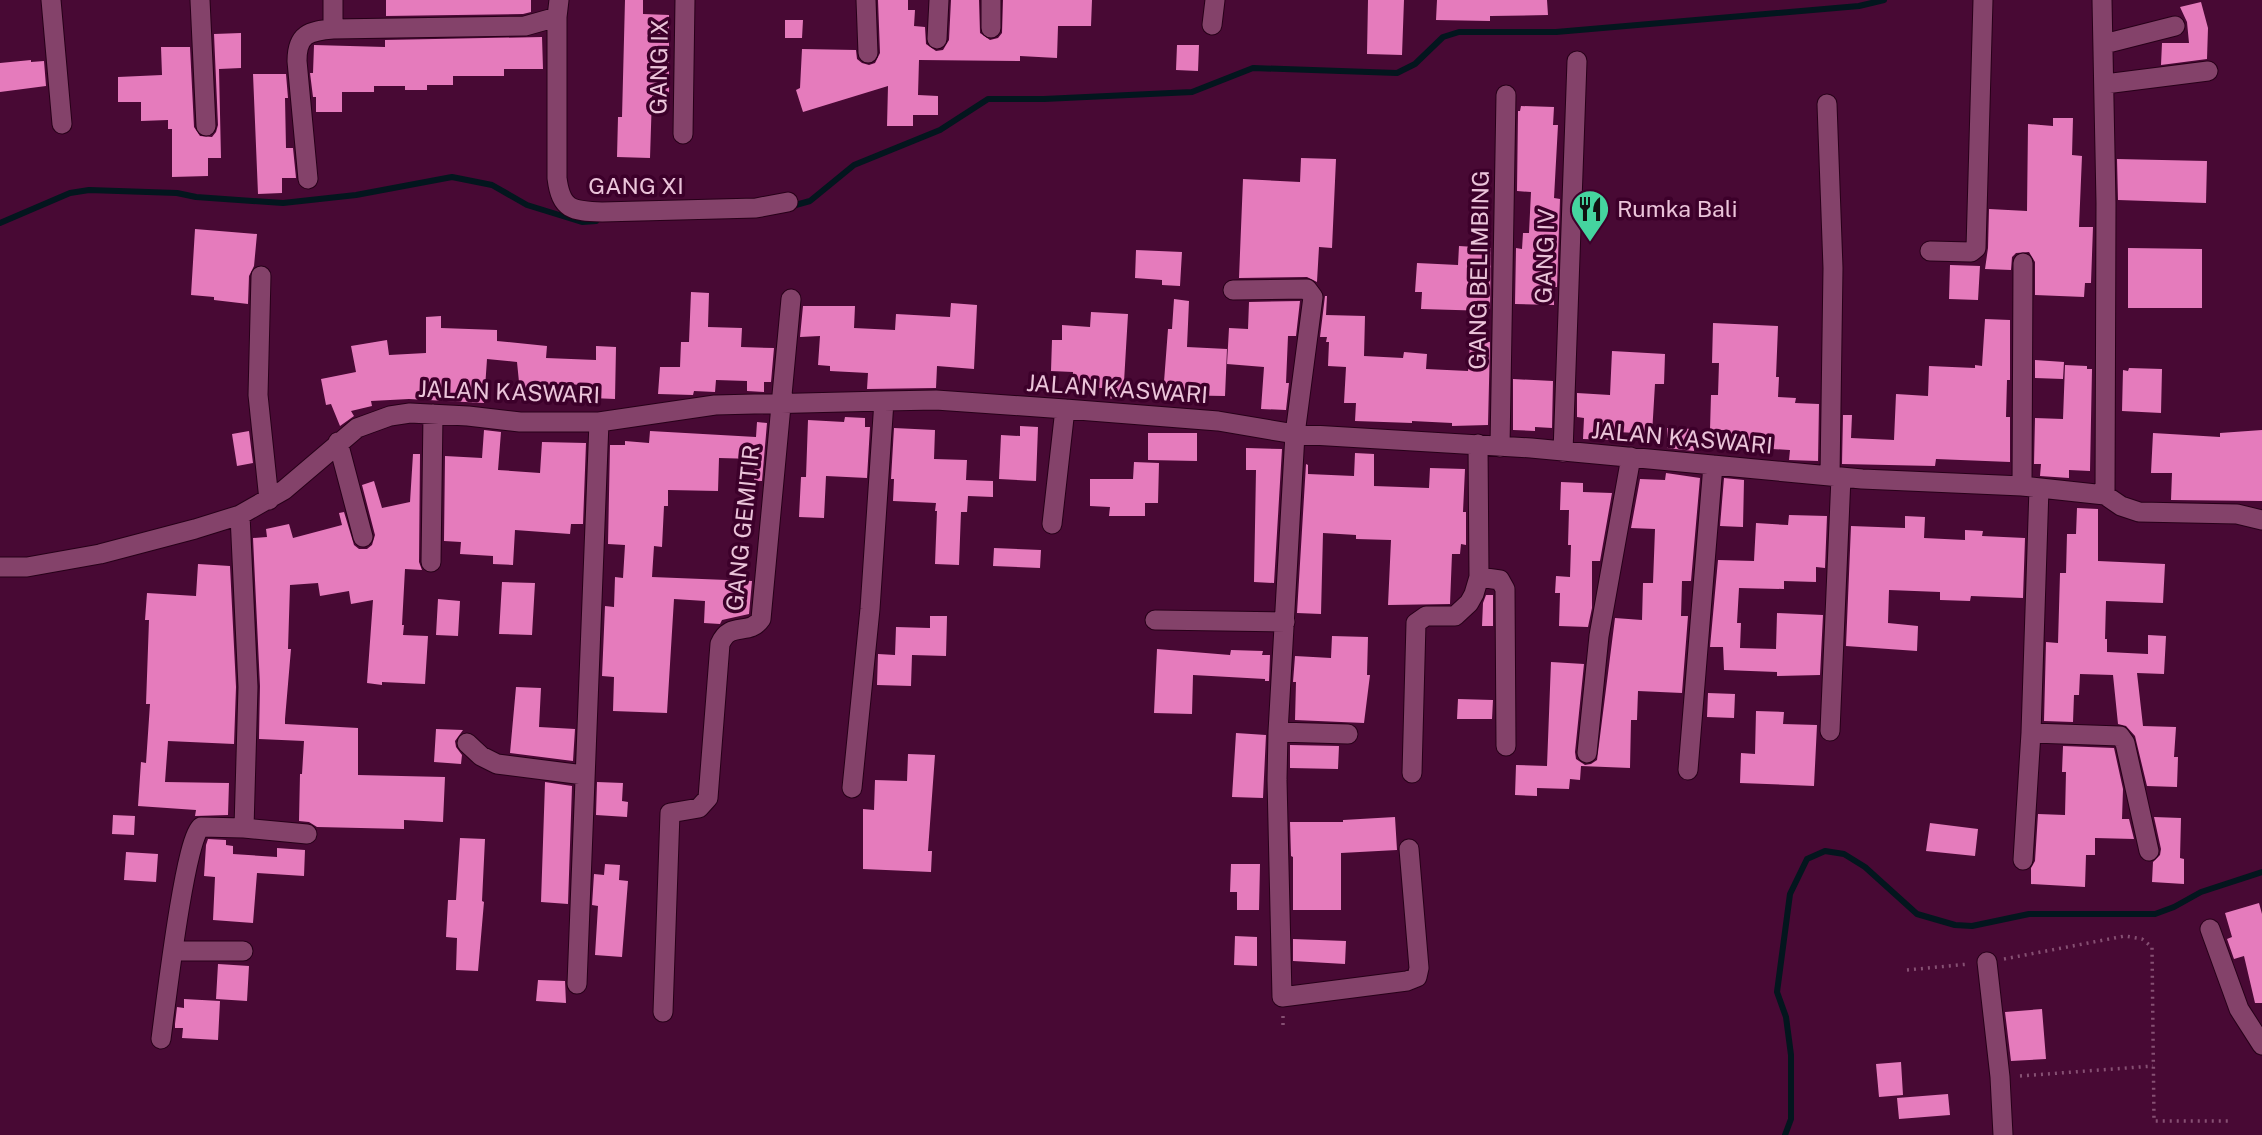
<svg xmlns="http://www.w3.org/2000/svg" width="2262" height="1135" font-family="'Public Sans',sans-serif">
<rect width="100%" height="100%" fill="#480934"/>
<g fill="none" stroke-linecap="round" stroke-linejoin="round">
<path stroke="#03161e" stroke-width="6" d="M792 206 810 201 854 165 940 130 988 99H1044L1192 92 1253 68 1397 73 1415 64 1443 37 1459 32H1556L1859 6 1884 0
M0 223 70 193 89 190 177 193 196 197 283 203 356 195 452 177 492 185 527 205 582 222 596 221
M1785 1135 1791 1119V1055L1786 1017 1777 992 1790 894 1807 859 1825 851 1844 854 1865 867 1917 914 1955 925 1972 926 2029 914H2155L2174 907 2201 892 2262 872"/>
</g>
<path fill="#e57bbc" d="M386 0H531V12L523 14 386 16Z
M625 0H643V14L669 15V97L652 96 650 158 617 157 618 117H622Z
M878 0H908V10H915L914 26 925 27 926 44 936 51 943 50 949 40 951 0H979L980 33 990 40 998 38 1002 33 1003 0H1092L1091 26H1058L1057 58 1020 56V61L919 60 918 95 938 96V115H913V126H887L888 86 803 112 796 90 800 88 802 49 856 50 857 59 862 63 869 65 875 63 880 53Z
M1368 0H1404L1402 55 1367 54Z
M1437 0H1547L1548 15 1490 16V21L1436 20Z
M2201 2 2208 28 2207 59 2161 65 2162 43H2189L2187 22 2180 7Z
M785 20H803L802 38H785Z
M241 33V68L219 69 221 158H208V176L172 177V129H168V120L141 121V102H118V77L162 75 161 47H190L194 127 200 136 212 137 216 132 218 125 214 34Z
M542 37 543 69H504V76H453V85H427V90H405V86H374V92H342V112H316V97H313L310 73H313L314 45 385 47V40Z
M1177 45H1199L1198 71 1176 70Z
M31 60V62L44 61 46 86 0 92V63Z
M253 74H286L288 98H285L286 148H293L296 178H282V193L258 194Z
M1521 106 1554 107 1553 125H1558L1554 198 1560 199 1557 287H1554V305L1515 304 1516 248 1522 249 1523 233H1529L1531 192 1517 191 1518 111H1520Z
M2053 118H2073L2072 155 2082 156 2079 227H2093L2091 283H2085L2084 297 2035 295V262L2029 252 2016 253 2012 257 2011 270 1985 269 1988 248 1989 209 2027 211 2028 124 2053 126Z
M1301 158 1336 159 1332 248 1319 247 1317 282 1307 277 1239 278 1243 179 1300 182Z
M2117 159 2207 161 2206 203 2118 200Z
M195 229 257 234 254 266 249 276 248 304 214 300V297L191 295Z
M1459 246 1491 248 1490 311 1421 309 1422 292H1415L1417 263 1458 265Z
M2128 248 2202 249V308H2128Z
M1136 250 1182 252 1180 286 1162 285V280L1135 278Z
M1950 265 1980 266 1978 300 1949 299Z
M691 292 709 293 708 327 742 328 741 347 774 348 771 382H764V392L747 391V381L716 380 715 392 694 391 693 395 658 394 660 367H680L681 342H689Z
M1325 296H1327L1326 315 1365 316 1364 356 1403 358 1404 352 1427 354 1426 369 1468 371 1470 344H1476V341L1490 342 1488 425 1452 426V423L1412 421V423L1355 421 1356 403H1344L1346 367 1328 366 1329 342H1326L1327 337H1320Z
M1174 299 1189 301 1187 347 1227 349 1225 396 1163 395 1168 329H1172Z
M1300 301 1296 336H1288L1286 383H1289L1286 410 1261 409 1264 367 1227 364 1229 328 1248 329 1249 302Z
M951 303 977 305 974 369 937 366 936 388 867 389 868 373 830 371V366L818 365 820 336 800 337 803 306H855L854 328 895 330 896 314 950 317Z
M1091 312 1128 314 1123 399 1102 398V388L1072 387 1073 372 1051 371 1052 340H1062V325L1090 327Z
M441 316V328L497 330V341L547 346 546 358 596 360V346L616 347 615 399 592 398 593 385 550 384 552 398 521 402 517 362 487 359 484 403 409 399 371 401 372 406 351 411 354 416 340 426 331 404 326 405 321 379 356 372 351 346 387 340 389 355 426 353V317Z
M1985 319 2010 320V380H2007L2006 417H2010V462L1936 459 1935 466 1842 464 1843 415H1852L1851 438 1894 440 1896 394 1928 396 1929 366 1975 368V365L1982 366Z
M1713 323 1778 326 1776 377H1779L1778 397 1796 398 1795 403 1819 404 1818 463V461L1789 460 1790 450 1756 448V442L1727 441V430H1710L1711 395H1718L1719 363H1712Z
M1612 351 1665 354 1664 384H1655L1652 434 1618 432 1617 440 1583 439 1584 418 1577 417V393L1610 395Z
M2035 360 2064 362 2063 379 2035 378Z
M2065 365 2087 366V369H2092L2090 471 2069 470V478L2040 476 2041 464H2034L2035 418 2063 419Z
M2129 368 2162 369 2161 413 2122 411 2123 370 2128 371Z
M1513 379 1553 381 1552 428 1535 427V431L1513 430Z
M845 417 865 418V427H870L867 478 826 476 824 518 799 517 801 477H806L808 420 844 422Z
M757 422 767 423 762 481H754L755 459 719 458 718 491 668 490V506H664L662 547 654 546 652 577 752 581 749 614 722 620 720 624 704 623 705 601 674 599 667 713 613 711 614 677 602 676 605 606 614 607 615 577 623 578 625 545 608 544 610 445H625V441L649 443 650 431 756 437Z
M1020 426 1038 427 1036 481 999 479 1001 435 1020 436Z
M894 428 935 430 934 459 967 460 966 480 993 481V497L968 496 967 512H961L959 565 935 564 937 511H935L936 503 893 501 894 479H891Z
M1667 428 1695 429 1694 451 1667 448Z
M484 430 501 432 498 470 540 473 542 442 586 443 583 524H571L570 534 515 530 513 565 493 564V556L460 554 461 542 444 541 445 456 482 458Z
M2262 430V501L2171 500 2172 473H2151L2153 433 2220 437V433Z
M249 431 253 463 237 466 232 434Z
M1148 433H1197V461L1148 460Z
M1246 448 1282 449 1274 583 1254 582 1256 470H1246Z
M1355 453 1374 454V486L1429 488 1430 468 1465 469 1463 512H1466V545L1461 544 1460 554H1452L1450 604 1388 605 1391 540 1356 539V535L1323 533 1321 614 1297 613 1306 464 1308 465V474L1354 476Z
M413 454H420L419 562 422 570 405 569 402 625H404L403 635 428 636 425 684 382 682V685L367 683 373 600 351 604 349 591 320 596 318 583 290 585 288 649H291L285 719V724L358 728V775L445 777 443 822 404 820V829L317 827 309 822 299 821 300 774H302L304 741 259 739 260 686 253 538 267 537 266 529 289 524 293 538 342 525 339 513 344 512 354 545 359 549H367L372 545 375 535 362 485 374 481 382 508 410 502Z
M1134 462 1159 463 1158 503H1145V516H1109L1110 507 1090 506V479H1133Z
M1666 473 1700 478 1691 581H1682L1681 616H1688L1682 693 1638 691 1637 720H1631L1630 768 1581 766 1580 780 1570 779 1569 789 1537 788V796L1515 795 1516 765 1547 766 1551 662 1584 664 1575 752 1576 759 1585 765 1591 764 1597 760 1615 618 1642 620 1643 583H1653L1655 529 1631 528 1640 479 1665 480Z
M1724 478 1744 480 1743 527 1720 526Z
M1561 482 1583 483V492L1612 493 1600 561H1592V608L1588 627 1559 626 1560 593H1555L1556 576 1570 577 1571 545H1568L1569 510H1560Z
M2077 508 2098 509V561L2165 564 2163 603 2106 601 2105 639H2107V652L2148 654V635L2166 636 2164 674 2137 673 2143 726 2176 727 2174 757H2178L2177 787 2147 786 2135 736 2126 726 2118 724 2113 675 2080 674 2079 695H2074L2073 722 2044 721 2046 642 2058 643 2060 573H2066L2067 534H2076Z
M1789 515 1827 516 1825 568 1816 567V582L1784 581V589L1739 588 1737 623H1741L1740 648 1776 649 1777 613 1823 615 1820 675 1777 676V672L1724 670 1723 647H1710L1718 560 1754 561 1756 523 1788 525Z
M1905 516 1925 517 1924 538 1965 540V530L1983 531 1982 536 2025 538 2023 598 1971 596 1970 601 1940 600V592L1889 590 1888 623 1918 626 1917 651 1846 646 1851 526 1905 528Z
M994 548 1041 550 1040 568 993 566Z
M198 564 230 566 236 687 234 744 168 741 165 782 229 783 228 815 195 816 196 810 138 806 141 762 146 763 150 704H146L149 620H145L147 593 196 596Z
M502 582 535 583 532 635 499 634Z
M1486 595H1493V626H1482L1483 603Z
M438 599 460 601 458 636 436 635Z
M930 616H947L946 656 912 655 911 686 877 685 878 654 895 655 896 627 930 628Z
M1332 636 1368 637 1367 675H1370L1364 723 1295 720 1296 682H1293L1295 656 1331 658Z
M1157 649 1230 655 1231 650 1263 651 1262 655H1270L1269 681H1265V679L1193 675 1192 714 1154 713Z
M516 687 541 688 539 727 575 729 573 761 510 753Z
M1708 693 1735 694 1734 718 1707 717Z
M1458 699 1493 700 1492 719H1457Z
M1756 711 1784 712 1783 724 1817 725 1814 786 1740 783 1741 753 1755 754Z
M436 729 463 730 455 741 456 747 462 755 461 764 434 762Z
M1236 733 1266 735 1263 798 1232 797Z
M1290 745 1339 746 1338 769 1290 768Z
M2063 746 2114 748 2123 789 2122 819H2129L2134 839 2095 838V855H2086L2085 887 2031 884V868L2035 861 2038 814 2065 815 2066 772H2062Z
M908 754 935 755 928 851H932L931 872 863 869V809L874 810 875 780 907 781Z
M545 782 572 786 568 904 541 902Z
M597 782 623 783 622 801 628 802 627 817 596 815Z
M113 815 135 816 134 835 112 834Z
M1395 817 1397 850 1341 853V910H1293V857L1291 856 1290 822H1343V820Z
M2154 817 2181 818 2180 858 2184 859V884L2152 882 2153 862 2160 855 2161 849Z
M1930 823 1978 829 1975 856 1926 851Z
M460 838 485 839 482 901 484 902 478 971 456 970 457 938 446 937 448 900H456Z
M208 839 226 840V845L233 846V854L277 857V848L305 850 304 876 257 873 253 923 213 920 215 877 204 876 206 845Z
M126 852 158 854 156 882 124 880Z
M605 864 620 865 619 880 628 881 622 957 595 955 598 906 592 905 594 874 604 875Z
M1231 864H1260L1259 910H1237V892H1230Z
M2259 903 2262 914V1003H2255L2244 956 2234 959 2227 939 2232 937 2225 913Z
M1235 936 1257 937V966L1234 965Z
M1293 939 1346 941 1345 964 1293 961Z
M218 964 249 966 247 1001 216 999Z
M538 980 565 981 566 1003 536 1001Z
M184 999 220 1001 218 1040 182 1038 183 1028H175V1024L177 1007 184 1008Z
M2042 1009 2046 1059 2011 1061 2005 1012Z
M1901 1062 1903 1095 1879 1097 1876 1064Z
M1948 1094 1950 1115 1899 1119 1897 1098Z"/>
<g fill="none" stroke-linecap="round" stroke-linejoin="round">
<g stroke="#270019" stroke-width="21">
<path id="minor" d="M51 0 62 124
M200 0 206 126
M559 0 557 17V178C561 210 572 211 602 212L756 208 788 202
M866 0 868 53
M2102 0 2106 203 2105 495
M1212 25 1215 0
M991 28V0
M333 29V0
M937 39 939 0
M2104 44 2175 26
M2105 84 2208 71
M1827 104 1833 268 1830 476
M683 134 685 0
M308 179 297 61C297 34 309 31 333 29L525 26 557 17
M1930 251 1971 252 1976 248 1983 0
M261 276 258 395 269 500
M1233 290 1307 289 1313 297 1295 434 1278 732 1277 780 1282 997 1407 981 1417 977 1419 968 1409 849
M338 442 363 537
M1500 447 1506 95
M1563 452 1577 61
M2022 486 2023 263
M1052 524 1065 409
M431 562 433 414
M0 567H27L100 554 195 529 240 515 284 490 357 428 390 416 410 413 468 416 520 422H599L715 405 884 401 936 400 1065 409 1218 421 1295 434 1531 448 1862 479 2022 486 2105 495 2121 506 2139 512 2237 514 2262 520
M1479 577 1500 580 1505 589 1506 746
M1155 620 1285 622
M1830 731 1841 477
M1278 732 1348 734
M2031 733 2120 736 2125 743 2149 851
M467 743 481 756 497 764 584 775
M1587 753 1599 636 1631 457
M1688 770 1713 465
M1412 773 1416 623 1426 616H1455L1469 603 1474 594 1479 577 1478 444
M852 788 870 609 884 401
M244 828 307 834
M2023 860 2031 733 2039 488
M2210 929 2239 1009 2262 1045
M174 951H243
M1987 962 2000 1077 2003 1135
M577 984 599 422
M663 1012 670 813 699 808 708 798 720 644C730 620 749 637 761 619L791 299
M161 1039C165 1010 185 837 201 827L244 828 248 687 240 515"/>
</g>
<path stroke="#865073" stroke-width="3.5" stroke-dasharray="2 5" stroke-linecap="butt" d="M2004 959 2125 936 2142 939 2152 947 2154 1121H2230
M1907 970 1969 964
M1283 1016V1028
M2020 1076 2153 1066"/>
<use href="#minor" stroke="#84426a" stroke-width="19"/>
</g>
<defs>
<g id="restaurant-pin" transform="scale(2.0125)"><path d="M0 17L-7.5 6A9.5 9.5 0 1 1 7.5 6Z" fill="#45d49f" stroke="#3c002a"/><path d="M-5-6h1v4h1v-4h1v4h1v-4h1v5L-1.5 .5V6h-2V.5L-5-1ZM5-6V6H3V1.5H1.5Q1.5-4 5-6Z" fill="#111"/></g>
</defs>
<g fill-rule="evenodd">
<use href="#restaurant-pin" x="1590" y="209"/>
</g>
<g text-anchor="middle" stroke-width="7" stroke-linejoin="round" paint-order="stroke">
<g font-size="23" fill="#ebc4da" stroke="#3c002a">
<text transform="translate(659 67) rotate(-89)" y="8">GANG IX</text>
<text x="636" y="194">GANG XI</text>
<text transform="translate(1545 256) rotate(-88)" y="8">GANG IV</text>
<text transform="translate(1479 270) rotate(-89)" y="8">GANG BELIMBING</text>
<text transform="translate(1117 389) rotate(4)" y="8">JALAN KASWARI</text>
<text transform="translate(509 392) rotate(2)" y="8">JALAN KASWARI</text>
<text transform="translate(1682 438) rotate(5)" y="8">JALAN KASWARI</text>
<text transform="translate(743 528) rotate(-84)" y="8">GANG GEMITIR</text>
</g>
<g font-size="23" fill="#ebc4da" stroke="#3c002a" text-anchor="start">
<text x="1617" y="217">Rumka Bali</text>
</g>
</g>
</svg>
